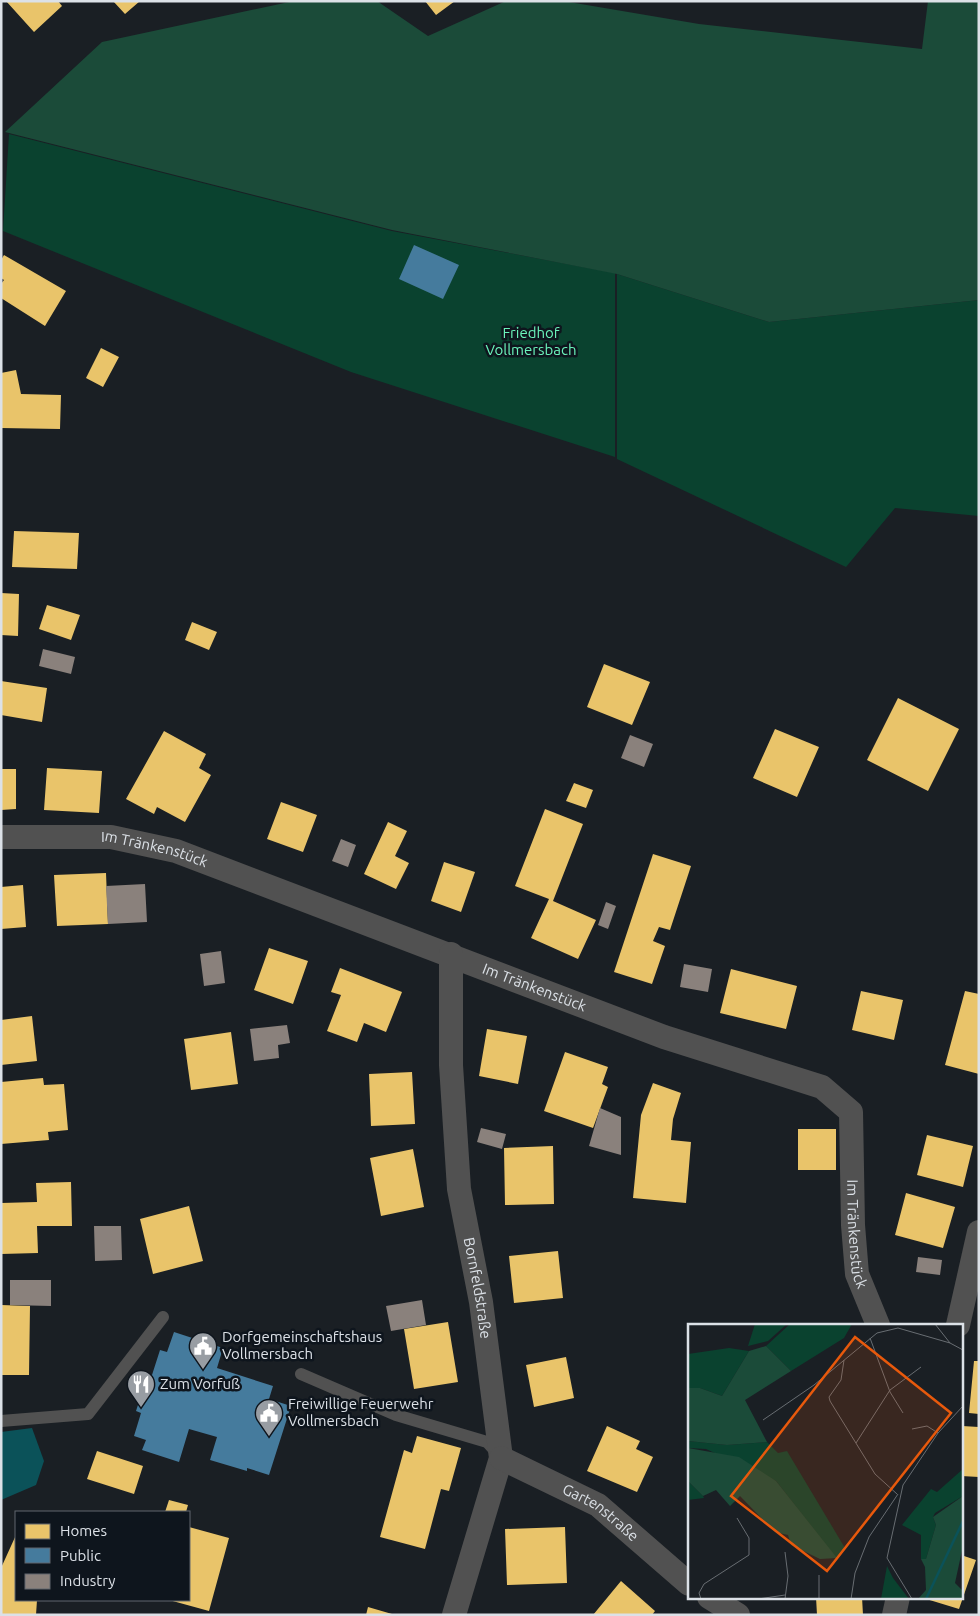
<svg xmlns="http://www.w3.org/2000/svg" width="980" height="1616" font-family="Ubuntu,sans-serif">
<rect width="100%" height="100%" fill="#1a1f24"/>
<path fill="#0a422f" d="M9 134 392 231 615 273V457L351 372 3 231Z
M617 274 769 322 979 300V516L895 508 846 567 617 459Z"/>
<path fill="#1b4b39" d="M294 1H377L428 36 506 1H563L699 24 922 49 928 1H979V300L769 322 617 274 392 230 5 132 102 42Z"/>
<path fill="#0b5259" d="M32 1428 44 1461 36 1485 1 1500V1432Z"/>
<path fill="#e9c46a" d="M6 1H58L62 6 34 32Z
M113 1H140L125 14Z
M425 1H455L436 15Z
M4 255 66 291 45 326 1 298V284L4 280 1 278V260Z
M101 348 119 357 103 387 86 378Z
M16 370 21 394 61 395 60 429 1 428V373Z
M14 531 79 533 77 569 12 567Z
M1 593 19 594 18 636 1 635Z
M47 605 80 615 71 640 39 629Z
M192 622 217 632 209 650 185 640Z
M604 664 650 682 632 725 587 707Z
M1 681 47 688 42 722 1 715Z
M898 698 959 729 928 791 867 760Z
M775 729 819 747 797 797 753 778Z
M164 731 206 754 199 768 211 775 185 822 157 807 154 814 126 799Z
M47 768 102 771 99 813 44 810Z
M1 769H16V809L1 810Z
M574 783 593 790 586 808 566 801Z
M281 802 317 815 303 852 267 839Z
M545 809 583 824 553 901 596 920 578 959 531 938 549 899 515 886Z
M388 822 407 831 395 856 409 863 396 889 364 874Z
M653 854 691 866 670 930 659 927 653 941 665 946 652 984 614 972Z
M444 862 475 872 461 912 431 901Z
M106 873 108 924 57 926 54 875Z
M23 885 26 927 1 929V887Z
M269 948 308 961 293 1004 254 990Z
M340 968 402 992 386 1032 364 1023 357 1042 327 1031 341 995 331 992Z
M731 969 797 986 786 1029 720 1013Z
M861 991 903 1000 894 1040 852 1030Z
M965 991 979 994V1074L945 1065Z
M32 1016 37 1061 1 1065V1020Z
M487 1029 527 1036 518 1084 479 1076Z
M231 1032 238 1084 191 1090 184 1039Z
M565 1052 608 1067 602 1084 608 1087 593 1128 544 1111Z
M412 1072 415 1124 371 1126 369 1074Z
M43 1078 44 1085 64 1084 68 1130 48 1132 49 1140 1 1144V1082Z
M653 1083 681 1093 673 1119 671 1140 691 1142 686 1203 633 1198 641 1115Z
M798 1129H836V1170H798Z
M927 1135 973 1146 963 1187 917 1175Z
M553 1146 554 1204 505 1205 504 1148Z
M413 1149 424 1207 381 1216 370 1158Z
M71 1182 72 1226H37L38 1253 1 1254V1203L37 1202 36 1183Z
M906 1193 955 1207 943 1248 895 1235Z
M189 1206 203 1261 153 1274 140 1219Z
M558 1251 563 1298 514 1303 509 1256Z
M1 1305 30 1306 29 1375H1Z
M448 1322 458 1382 414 1389 404 1329Z
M566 1357 574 1398 534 1407 526 1365Z
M974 1361H979V1414L969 1413Z
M607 1426 640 1441 636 1449 653 1457 637 1492 587 1471Z
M962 1426 979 1427V1477L961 1476Z
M417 1436 461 1448 449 1491 441 1489 425 1549 380 1537 404 1450 412 1453Z
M97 1451 143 1466 134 1494 87 1479Z
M169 1500 188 1505 186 1512H165Z
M189 1527 229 1538 209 1611 169 1600H189Z
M565 1527 567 1583 507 1585 505 1529Z
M16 1535V1600H37L36 1615H1V1568Z
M961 1555 976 1560 959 1609 923 1598 961 1597Z
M621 1581 655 1611 652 1615H593Z
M816 1597H862L863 1615H817Z
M368 1607 392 1614V1615H366Z"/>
<path fill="#457b9d" d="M414 245 459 265 443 299 399 279Z
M174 1332 223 1348 217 1368 273 1386 269 1399 291 1406 269 1475 247 1468V1471L210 1460 217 1437 189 1429 179 1462 142 1450 146 1440 134 1436 141 1413 136 1411 148 1374 152 1375 160 1350 167 1352Z"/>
<path fill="#8a817c" d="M43 649 75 657 71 674 39 666Z
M630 735 653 744 644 767 621 758Z
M341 839 356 845 348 867 332 861Z
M145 884 147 922 108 924 106 886Z
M606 902 616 906 608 929 598 925Z
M221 951 225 983 204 986 200 954Z
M684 964 712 969 708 992 680 987Z
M287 1025 290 1043 278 1045 279 1058 254 1061 250 1029Z
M600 1108 621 1117V1155L589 1146Z
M481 1128 506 1134 502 1149 477 1142Z
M94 1226H121L122 1260 95 1261Z
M918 1257 942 1260 940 1275 916 1272Z
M10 1280H51V1306L10 1305Z
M422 1300 426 1325 391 1331 386 1306Z"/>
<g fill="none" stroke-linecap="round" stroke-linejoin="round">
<path stroke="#515151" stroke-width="12" d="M301 1374 396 1415 487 1442 498 1454
M1 1421 88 1414 163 1317"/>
<g stroke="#515151" stroke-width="24">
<path id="s1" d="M1 837H111L176 851 664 1037 822 1087 851 1112 853 1225 857 1274 878 1325"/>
<path id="s2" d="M451 954V1065L459 1189 481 1302 501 1458 454 1615"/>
<path d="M958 1325 979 1232"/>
<path id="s3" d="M501 1458 598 1505 689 1584"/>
<path d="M709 1597 738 1615"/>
<path d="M894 1615 898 1597"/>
</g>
</g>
<defs>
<g id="civic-pin" transform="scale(1.4375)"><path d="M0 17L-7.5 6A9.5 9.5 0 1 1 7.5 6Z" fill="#989da3" stroke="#0e151d"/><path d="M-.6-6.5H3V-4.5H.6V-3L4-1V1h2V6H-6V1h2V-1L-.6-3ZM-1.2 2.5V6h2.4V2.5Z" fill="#fff"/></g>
<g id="restaurant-pin" transform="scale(1.4375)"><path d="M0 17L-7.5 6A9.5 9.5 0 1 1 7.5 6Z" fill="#989da3" stroke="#0e151d"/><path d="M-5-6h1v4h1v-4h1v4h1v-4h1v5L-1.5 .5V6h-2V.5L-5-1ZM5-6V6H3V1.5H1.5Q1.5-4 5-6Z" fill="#fff"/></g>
</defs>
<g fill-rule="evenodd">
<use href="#civic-pin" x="203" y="1346"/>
<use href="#restaurant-pin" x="141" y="1384"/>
<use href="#civic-pin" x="269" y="1413"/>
</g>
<g text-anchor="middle" stroke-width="5" stroke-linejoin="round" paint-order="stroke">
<g font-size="15" fill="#6bf3bb" stroke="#0e151d">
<text x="531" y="338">Friedhof<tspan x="531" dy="17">Vollmersbach</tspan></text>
</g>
<g font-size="15" fill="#dce1e7" stroke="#0e151d">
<text dy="5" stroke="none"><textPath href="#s1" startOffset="155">Im Tränkenstück</textPath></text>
<text dy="5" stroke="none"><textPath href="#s1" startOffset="560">Im Tränkenstück</textPath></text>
<text dy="5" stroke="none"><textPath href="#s1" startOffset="1025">Im Tränkenstück</textPath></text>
<text dy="5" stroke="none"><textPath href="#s2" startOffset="336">Bornfeldstraße</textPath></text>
<text dy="5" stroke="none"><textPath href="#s3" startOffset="114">Gartenstraße</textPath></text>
</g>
<g font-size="15" fill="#dce1e7" stroke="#0e151d" text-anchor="start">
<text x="222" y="1342">Dorfgemeinschaftshaus<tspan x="222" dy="17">Vollmersbach</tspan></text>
<text x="160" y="1389">Zum Vorfuß</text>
<text x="288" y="1409">Freiwillige Feuerwehr<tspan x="288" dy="17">Vollmersbach</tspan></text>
</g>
</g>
<g transform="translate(688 1324)">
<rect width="275" height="275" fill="#1a1f24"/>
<path d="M67 0H99L80 17 60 22ZM102 0H164L156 14 103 47 78 22ZM41 24 61 27 34 72 12 64H0V30ZM0 117 39 121 79 118 90 129 99 127 157 224 148 234 88 157 18 125 0 124ZM275 145V172L247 189 245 193 248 201 238 235H233V211L214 201 243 165 249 168ZM0 157 15 172 16 174 0 176ZM199 242 205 254 221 275H193Z" fill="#0a422f"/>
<path d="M78 22 103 47 57 76 79 118 39 121 0 117V64H12L34 72 61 27ZM0 124 51 133 88 157 149 234 132 235 103 221 100 211 87 208 52 172 42 182 28 166 15 172 0 157ZM275 172V222L267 259 275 267V275H230L238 266 237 243 233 235H238L248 201 245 193Z" fill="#1b4b39"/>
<path fill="none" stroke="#0b5259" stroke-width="2.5" d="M238 275 275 197"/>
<path fill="none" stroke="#686d72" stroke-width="1" d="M247 0 262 19 275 26M182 14 202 68 215 89M156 36 153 56 141 73 142 77 187 150 209 170M75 96 126 61 189 9 210 4 262 19M224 105 239 102 250 109M168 119 202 66 233 43M97 228 100 252 97 275M13 275 11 269 16 260 61 231V214L49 194M70 275 97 271M131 275V251M163 275 167 249 181 213 210 170M224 275 199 234 215 161 250 109 275 82"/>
<path fill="#e8590c" fill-opacity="0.15" stroke="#e8590c" stroke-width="2.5" d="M167 13 263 89 139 247 43 172Z"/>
<rect width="275" height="275" fill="none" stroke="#dce1e7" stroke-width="2.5"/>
</g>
<rect width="980" height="1616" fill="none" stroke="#dce1e7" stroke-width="5"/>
<rect x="15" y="1511" width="175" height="90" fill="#0e151d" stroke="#60676e"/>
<rect x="25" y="1524" width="25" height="15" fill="#e9c46a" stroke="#60676e"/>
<text x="60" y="1536" font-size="15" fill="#dce1e7">Homes</text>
<rect x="25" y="1548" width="25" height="15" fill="#457b9d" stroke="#60676e"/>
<text x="60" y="1561" font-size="15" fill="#dce1e7">Public</text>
<rect x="25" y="1574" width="25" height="15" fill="#8a817c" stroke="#60676e"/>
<text x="60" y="1586" font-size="15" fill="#dce1e7">Industry</text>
</svg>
